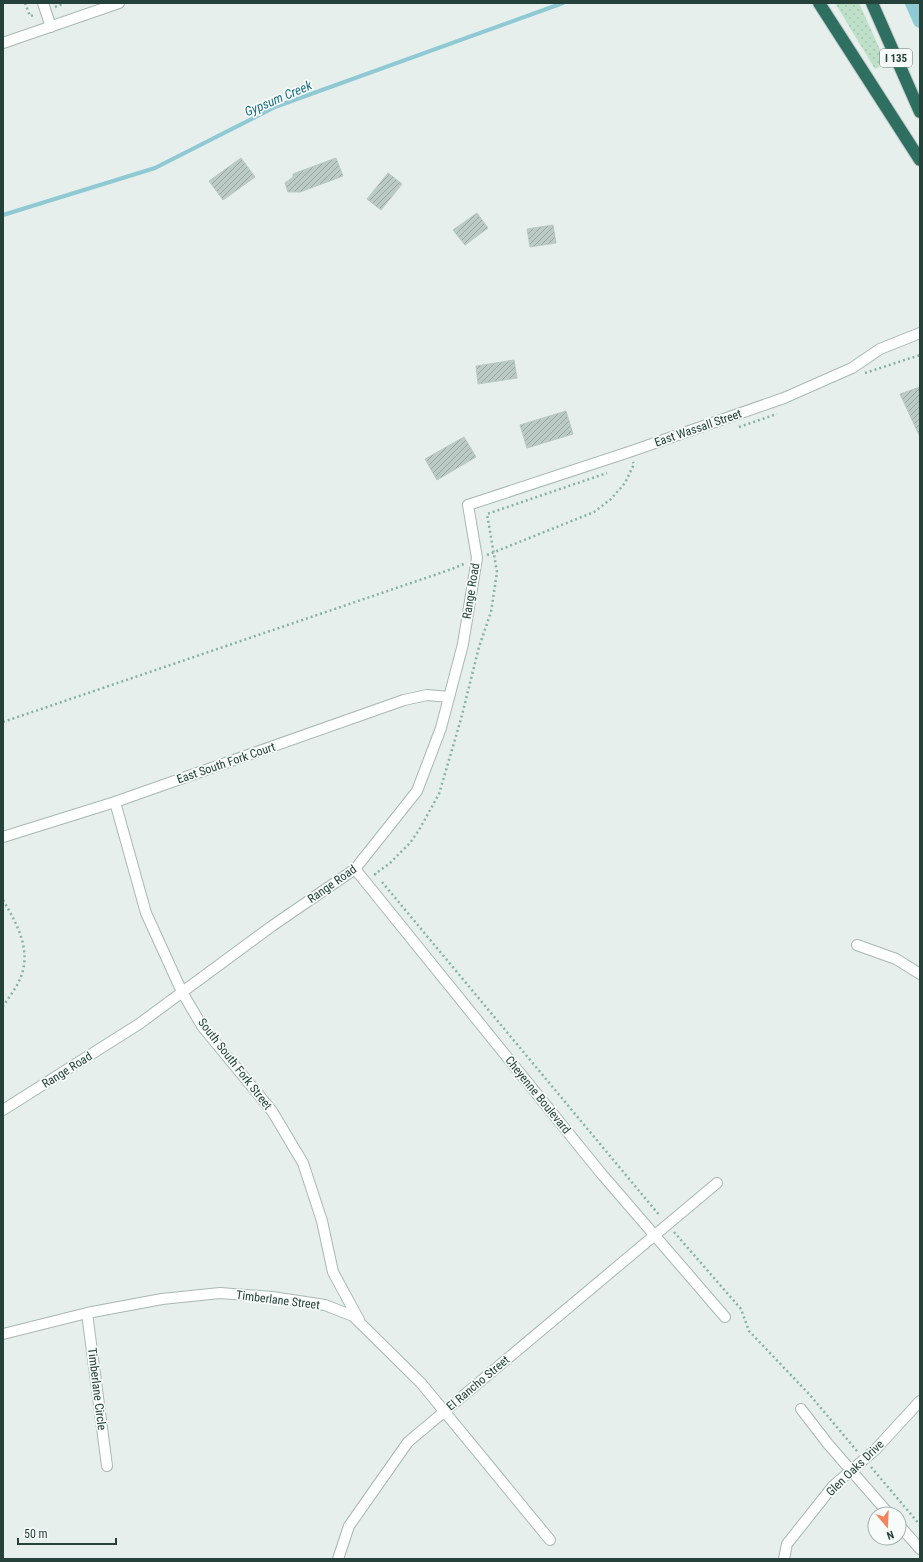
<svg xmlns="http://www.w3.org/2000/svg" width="923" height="1562" font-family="'Roboto Condensed',sans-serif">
<defs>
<pattern id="grass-dots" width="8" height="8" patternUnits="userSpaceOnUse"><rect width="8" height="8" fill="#bfe0c8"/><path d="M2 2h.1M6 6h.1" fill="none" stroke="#a4c1ad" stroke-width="1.8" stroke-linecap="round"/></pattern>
<pattern id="building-hatch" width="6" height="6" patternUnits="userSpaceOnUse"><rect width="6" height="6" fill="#bbcac4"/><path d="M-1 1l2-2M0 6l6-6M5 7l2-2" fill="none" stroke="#98a6a0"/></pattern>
</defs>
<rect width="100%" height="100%" fill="#e6efeb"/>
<path fill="url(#grass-dots)" d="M835 3H859L886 63 875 69Z"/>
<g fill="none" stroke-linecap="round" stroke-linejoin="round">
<path stroke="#8ec9d4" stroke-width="4" d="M3 215 155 168 275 107 563 3"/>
<path stroke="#8ec9d4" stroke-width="14" d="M912 3 920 21"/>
</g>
<path fill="url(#building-hatch)" stroke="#b8c9c2" d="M241 158 255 177 223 200 209 181Z
M336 158 343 176 300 192H288L285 183 293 177V174Z
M388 173 402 184 381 210 367 199Z
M477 213 488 228 465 245 453 230Z
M553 225 556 243 530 247 527 229Z
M514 360 517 378 478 384 476 366Z
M920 387V437L900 394Z
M566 411 573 434 527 448 520 425Z
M464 437 476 457 437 480 425 459Z"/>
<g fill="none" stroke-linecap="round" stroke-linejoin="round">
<g stroke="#a8b8b2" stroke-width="12">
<path id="minor" d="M43 3 51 27
M3 43 119 3
M115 802 146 913 182 992 202 1026 272 1111 303 1163 322 1221 333 1272 359 1320
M3 837 115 802 404 700 427 695 449 697
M355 869 600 1172 725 1317
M857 945 896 959 920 974
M3 1110 139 1024 272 926 355 869 417 791 441 728 463 644 477 558 468 505 629 452 784 398 852 368 880 349 920 333
M87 1313 107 1466
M3 1334 87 1313 162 1299 220 1293 272 1297 325 1305 353 1316 421 1383 550 1540
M801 1409 828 1444 889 1514
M899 1525 920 1549
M338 1559 349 1526 408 1442 717 1183
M784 1559 787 1544 833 1486 875 1450 920 1401"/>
</g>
<g stroke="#c2cac8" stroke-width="14">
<path id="motorway" d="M819 3 920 160
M872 3 920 112"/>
</g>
<path stroke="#86b3a5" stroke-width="2.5" stroke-dasharray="2 3" stroke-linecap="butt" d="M25 3 30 16 35 15
M55 7 62 4V3
M865 373 920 355
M739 427 777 414
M487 555 594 512 611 499 625 483 634 464 633 462
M3 722 452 569 466 563
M376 875 375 874 389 864 410 843 419 830 439 794 461 719 479 647 491 612 497 572 487 514 607 473
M382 882 660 1216
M3 900C19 927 34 955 17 985 13 992 8 999 3 1006
M674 1232 741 1309 749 1331 810 1395 857 1451
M871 1467 920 1525"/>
<use href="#minor" stroke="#fff" stroke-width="10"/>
<use href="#motorway" stroke="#2f6f62" stroke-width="12"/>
</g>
<g text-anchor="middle" stroke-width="3.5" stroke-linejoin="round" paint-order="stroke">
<rect fill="#f7fbf9" stroke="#637a73" stroke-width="1" x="880" y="49" width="32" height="18" rx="3"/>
<g font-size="11" font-weight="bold" fill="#24423a">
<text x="896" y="62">I 135</text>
</g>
<g font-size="12" fill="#24423a" stroke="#f7fbf9">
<text transform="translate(698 428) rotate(-19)" y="4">East Wassall Street</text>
<text transform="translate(471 591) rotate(-81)" y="4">Range Road</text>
<text transform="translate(226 763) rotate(-19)" y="4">East South Fork Court</text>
<text transform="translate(332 884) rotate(-35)" y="4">Range Road</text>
<text transform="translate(235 1064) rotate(52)" y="4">South South Fork Street</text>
<text transform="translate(67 1070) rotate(-32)" y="4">Range Road</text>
<text transform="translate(538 1095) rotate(51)" y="4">Cheyenne Boulevard</text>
<text transform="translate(278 1300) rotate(7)" y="4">Timberlane Street</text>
<text transform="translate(478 1383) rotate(-40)" y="4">El Rancho Street</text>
<text transform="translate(97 1389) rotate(83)" y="4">Timberlane Circle</text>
<text transform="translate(855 1468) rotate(-44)" y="4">Glen Oaks Drive</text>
</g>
<g font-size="13" font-style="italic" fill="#1c6f80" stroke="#f7fbf9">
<text transform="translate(278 98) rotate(-23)" y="5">Gypsum Creek</text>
</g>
</g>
<rect width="923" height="1562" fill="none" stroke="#24423a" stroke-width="8"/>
<g transform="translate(887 1526) rotate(161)"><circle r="19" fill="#f7fbf9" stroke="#a3b1ad"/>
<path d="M0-3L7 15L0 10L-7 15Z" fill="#f4845f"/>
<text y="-6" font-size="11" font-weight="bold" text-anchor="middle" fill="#24423a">N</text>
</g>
<path d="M18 1538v6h98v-6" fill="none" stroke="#24423a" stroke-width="2"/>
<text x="24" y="1538" font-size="12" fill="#24423a" stroke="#f7fbf9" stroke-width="3" paint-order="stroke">50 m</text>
</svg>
